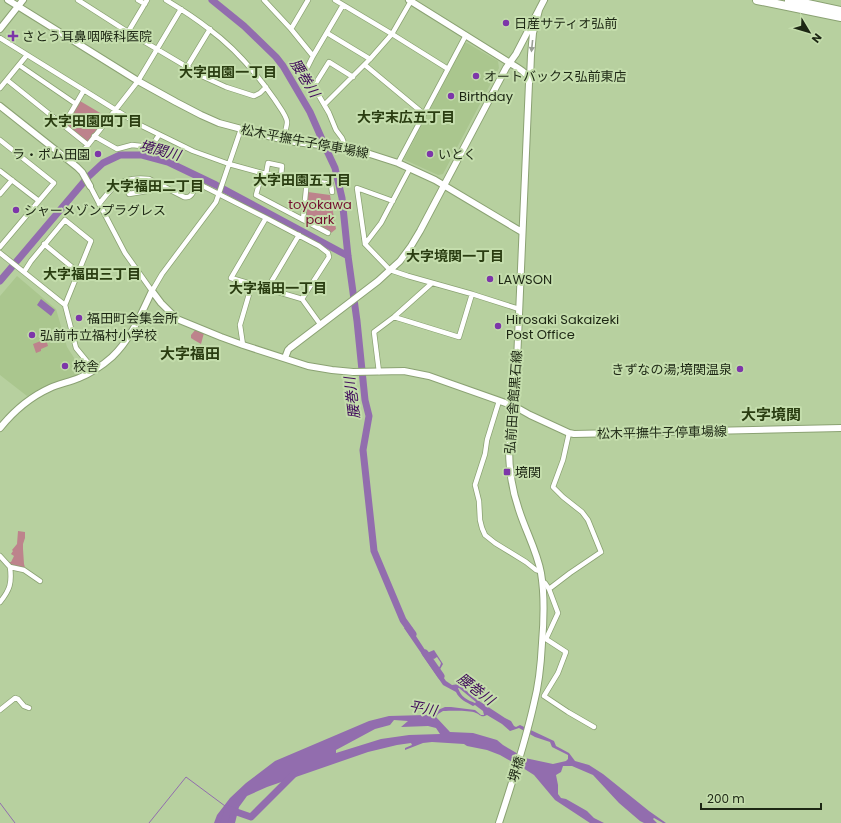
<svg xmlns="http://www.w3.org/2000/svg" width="841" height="823" font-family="Poppins,'Noto Sans JP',sans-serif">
<rect width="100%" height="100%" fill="#b7d09f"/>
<path fill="#aac68e" d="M465 43H467L498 61 499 68 443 174 438 175 405 160 404 159Z
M17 276 56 309 67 347 84 373 59 382 38 390 27 396 0 375V296Z"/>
<path fill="#bd838c" d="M80 101 107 117 88 142H86L66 127V124Z
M308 192 330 195 336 229 331 233 306 219Z
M196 329 204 333 201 344 194 340 191 338V335Z
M46 339 48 346 41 349V351L36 353 33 344Z
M18 531 25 532V538L23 544V549L24 564 26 571 11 566 9 562H11L14 556 11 554 13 551 12 550 17 544Z"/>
<path fill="#926dae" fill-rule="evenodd" d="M41 299 55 310 51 316 37 305Z
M412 627 414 633 427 653 434 650 443 664 439 671 446 681 452 685 459 684 473 697 505 718 511 721 514 726 516 727 520 725 554 741 556 746 569 753 575 761 589 765 603 774 649 811 666 823H663L654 818 653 819 657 823H644L640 821 619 803 593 775 572 766H563L561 772 556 775 558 785V794L561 798 566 799 587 811 594 818 604 823H590L555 800 534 775 523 768 500 755 487 750 467 746 464 744 432 742 423 743 405 750V748L412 745 411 743 397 745 368 752 267 787 247 796 239 807 235 823H214L217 815 230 798 246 783 275 761 369 721 389 716 426 715 445 707H451L475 710 481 715H484L483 711 475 705 473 706C466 702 459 699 456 692L443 685 404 628ZM437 657 441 663 440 666 438 669H435L430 662 431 658 434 659ZM458 688H459L476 702 475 703C467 700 461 697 458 688ZM443 711C451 711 469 710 476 713 481 715 481 718 487 715L502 724 510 731 519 728 535 737 550 742 552 747 568 755V759L566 761 553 764 525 758 503 745 497 740 473 733 450 732 436 717 438 714ZM394 720 408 721 401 727 428 726 436 728 440 734 409 735 381 739 336 753V750L375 729 390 725Z"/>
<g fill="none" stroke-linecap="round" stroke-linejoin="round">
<path stroke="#926dae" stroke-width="1" d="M0 803 15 823
M149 823 186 777 225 806"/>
<path stroke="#926dae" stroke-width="7" d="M212 0 244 26 276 57 283 66 310 112 328 153 335 168 342 198 348 256 357 321 365 400 369 416 363 450 374 551 403 620 413 634
M0 281 88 177 103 163 120 155H142L168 162 216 185 348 256
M425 653 441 676
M224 823 228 809 251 817 294 774"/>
<g stroke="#8ba273" stroke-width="6">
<path id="street" d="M78 0 128 32 204 77 226 87 254 96 260 93 266 87
M138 0 145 4
M166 0C181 9 195 18 209 29 235 48 257 74 275 100 278 105 287 116 287 122 287 127 284 134 283 140
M264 0 291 29 313 56
M335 0 392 34 448 69
M343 5 313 56 305 72 329 113 336 130 342 138 346 148
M291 29 308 0
M128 32 147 0
M327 33 370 59
M0 38 140 125 193 151 229 164 262 173 331 184 332 192
M19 65 76 104
M365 65 424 114
M187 67 210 29
M7 80 88 145
M314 86 329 62 353 77
M0 88 27 55
M325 104 370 59 392 34 411 1
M63 126 84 90
M94 136 117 149 132 145 151 147 159 135
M0 140 54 183 0 247
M72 163 88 145 138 81 181 9
M398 163 466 35
M0 171 39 201
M262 173 256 195 328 233
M266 174 268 163 282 166 281 176
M124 182 129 194 165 188
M90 186 125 253 152 291 162 274 216 202 241 129
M0 194 12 180
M393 201 357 188 365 244 390 270 408 276 472 294 519 309
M99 204C105 197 110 189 117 185 126 178 139 178 149 179L184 197C192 199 194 190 197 183L266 218
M303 220 307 180
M44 244 78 272
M365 244 381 223 410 168
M0 253 65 305 76 348 94 370
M24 272 31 261 65 220 91 241 65 305
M267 289 299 235
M302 299 329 257 328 253 319 246 266 218 231 278 302 299 320 324
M394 317 459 337 472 294
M243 345 240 325 252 284
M379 372 374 332 394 317 432 283
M499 401 487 440 485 454 475 485 479 501 480 520 482 528 485 535 495 543 526 562 536 570 540 571
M0 556 10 567 24 570 40 581
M542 581 545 583 549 589 570 573 601 552 588 520 582 512 563 497 553 487 563 460 569 433
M0 602C10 590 12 583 10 567
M543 638 546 639 566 652 558 673 544 696 568 712 594 727
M546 639 558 613 549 589
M0 710 15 698 18 699 24 706 29 708"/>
</g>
<g stroke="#8ba273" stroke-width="8">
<path id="secondary" d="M8 0 138 81 176 102 201 115 219 123 268 136 295 142 346 148 370 154 398 163 435 180 522 232
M409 0 518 68C523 71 528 75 529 81
M0 29 23 0
M0 106 77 167 82 172 90 186
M285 358 288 350 290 348 378 281 390 270 400 261 411 246 420 231 506 68 516 54 544 0
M0 428C13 412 30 397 50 388 59 384 69 382 79 378 91 373 103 365 112 357 131 339 141 314 152 291L161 303 177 319 221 337 243 345 308 366 332 370 353 372 404 371 429 376 514 406 530 415 569 433 574 434 841 428
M499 823C512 783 525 744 534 703 539 684 541 663 542 643 544 619 545 597 541 573 537 551 526 532 519 510 512 490 509 469 509 448L517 361 529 83 530 79 531 55 533 33 539 10"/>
</g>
<g stroke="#8ba273" stroke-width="10">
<path id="highway" d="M757 0 841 17
M789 0 841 11"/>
</g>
<use href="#street" stroke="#fff" stroke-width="4.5"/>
<use href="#secondary" stroke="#fff" stroke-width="6"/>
<use href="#highway" stroke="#fff" stroke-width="8"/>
</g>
<defs><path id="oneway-solid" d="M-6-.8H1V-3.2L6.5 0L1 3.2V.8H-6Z"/></defs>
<use fill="#999e95" href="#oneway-solid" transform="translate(532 46) rotate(96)"/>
<g fill="#7d36a9" stroke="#c4ddac" stroke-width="1.5">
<circle cx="506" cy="23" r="4"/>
<path d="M11 30h4v4h4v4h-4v4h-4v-4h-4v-4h4z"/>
<circle cx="476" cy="76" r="4"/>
<circle cx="451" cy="96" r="4"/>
<circle cx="98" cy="154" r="4"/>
<circle cx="430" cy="154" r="4"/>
<circle cx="16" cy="210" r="4"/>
<circle cx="490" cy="279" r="4"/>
<circle cx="79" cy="318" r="4"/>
<circle cx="498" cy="326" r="4"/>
<circle cx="32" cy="335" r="4"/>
<circle cx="65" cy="366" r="4"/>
<circle cx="740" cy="369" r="4"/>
<rect x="503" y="468" width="8" height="8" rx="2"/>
</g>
<g text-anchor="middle" stroke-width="4" stroke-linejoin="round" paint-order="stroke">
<g font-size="13" fill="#1d2714" stroke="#c4ddac" text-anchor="start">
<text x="514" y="28">日産サティオ弘前</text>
<text x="22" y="41">さとう耳鼻咽喉科医院</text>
<text x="484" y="81">オートバックス弘前東店</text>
<text x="459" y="101">Birthday</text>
<text x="90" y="159" text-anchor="end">ラ・ポム田園</text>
<text x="438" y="159">いとく</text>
<text x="24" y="215">シャーメゾンプラグレス</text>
<text x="498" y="284">LAWSON</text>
<text x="87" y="323">福田町会集会所</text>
<text x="506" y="324">Hirosaki Sakaizeki<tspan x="506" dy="15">Post Office</tspan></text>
<text x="40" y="340">弘前市立福村小学校</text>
<text x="73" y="371">校舎</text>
<text x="732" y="374" text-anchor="end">きずなの湯;境関温泉</text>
<text x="515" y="477">境関</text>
</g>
<g font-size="13" fill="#1d2714" stroke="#c4ddac">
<text transform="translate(305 141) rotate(11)" y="5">松木平撫牛子停車場線</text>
<text transform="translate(513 402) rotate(-86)" y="5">弘前田舎館黒石線</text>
<text transform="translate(662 432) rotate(-1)" y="5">松木平撫牛子停車場線</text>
<text transform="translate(516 769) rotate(-73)" y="5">堺橋</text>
</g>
<g font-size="13" fill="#730e2e" stroke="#c4ddac">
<text x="320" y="209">toyokawa<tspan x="320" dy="15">park</tspan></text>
</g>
<g font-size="14" font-weight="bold" fill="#2a3d11" stroke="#c4ddac">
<text x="228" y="77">大字田園一丁目</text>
<text x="406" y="122">大字末広五丁目</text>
<text x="93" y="126">大字田園四丁目</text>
<text x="302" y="185">大字田園五丁目</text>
<text x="155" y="191">大字福田二丁目</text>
<text x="455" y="261">大字境関一丁目</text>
<text x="92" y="279">大字福田三丁目</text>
<text x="278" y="293">大字福田一丁目</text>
</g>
<g font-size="14" font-style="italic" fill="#3f095b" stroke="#c4ddac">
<text transform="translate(305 78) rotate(58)" y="5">腰巻川</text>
<text transform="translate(160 150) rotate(15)" y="5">境関川</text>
<text transform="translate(352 398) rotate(-97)" y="5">腰巻川</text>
<text transform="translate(476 689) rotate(37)" y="5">腰巻川</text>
<text transform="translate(423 708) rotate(11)" y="5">平川</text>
</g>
<g font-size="15" font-weight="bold" fill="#2a3d11" stroke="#c4ddac">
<text x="190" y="359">大字福田</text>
<text x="771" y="420">大字境関</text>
</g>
</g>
<g transform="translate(809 32) rotate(128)" stroke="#c4ddac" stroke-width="3" paint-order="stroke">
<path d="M0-3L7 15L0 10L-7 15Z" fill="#1d2714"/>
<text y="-6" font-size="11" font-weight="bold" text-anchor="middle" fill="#1d2714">N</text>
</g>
<path d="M701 803v6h120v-6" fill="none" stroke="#1d2714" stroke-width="2"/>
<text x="707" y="803" font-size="12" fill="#1d2714" stroke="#c4ddac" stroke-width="3" paint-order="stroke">200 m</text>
</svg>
